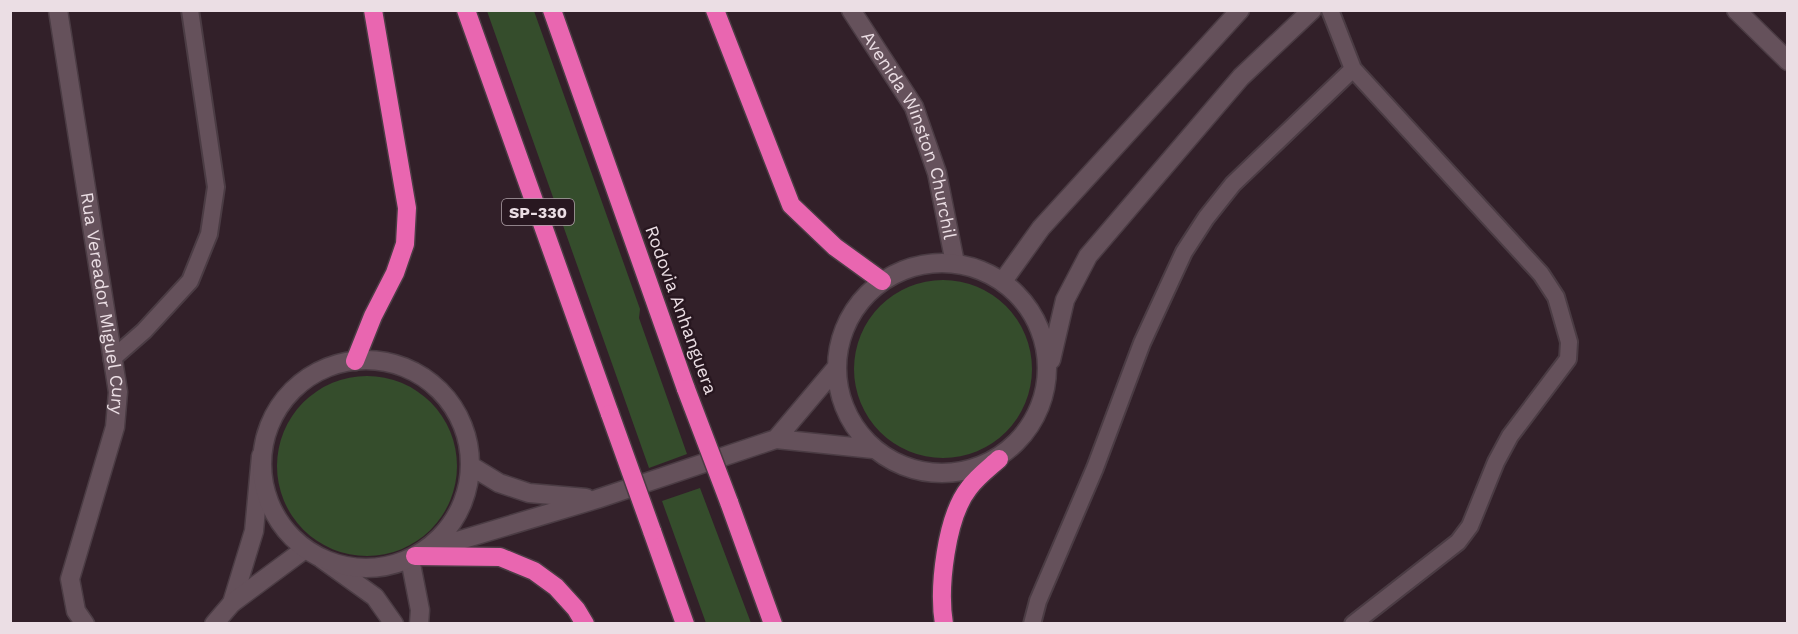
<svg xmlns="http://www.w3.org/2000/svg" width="1798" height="634" font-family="'Work Sans',sans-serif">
<rect width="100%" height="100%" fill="#322029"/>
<path fill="#354d2c" d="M487 11H534L640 309 639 318 687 454 649 468Z
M854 369a89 89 0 1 1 178 0a89 89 0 1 1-178 0Z
M277 466a90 90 0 1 1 180 0a90 90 0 1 1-180 0Z
M700 488 751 623H706L662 501Z"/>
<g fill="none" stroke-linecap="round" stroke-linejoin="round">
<g stroke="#4b3c44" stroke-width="20">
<path id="service" d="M1330 10 1353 69 1541 274 1556 297 1569 342 1568 359 1510 436 1496 462 1470 526 1458 542 1353 624
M112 359 144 331 190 281 209 234 216 187 190 10
M1032 624 1038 601 1095 468 1142 343 1184 252 1206 218 1233 184 1353 69"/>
</g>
<g stroke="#4b3c44" stroke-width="21">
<g id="minor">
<path id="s1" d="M58 10 118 392 115 427 70 579 76 611 85 624"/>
<path id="s2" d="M851 10 914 107 937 173 955 263"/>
<path d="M1736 10 1788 61"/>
<path d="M322 559 375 597 394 624"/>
<path d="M410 559 420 610 419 624"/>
<path d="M232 603 254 531 261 456"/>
<path d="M214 624 232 603 305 549"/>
</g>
</g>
<g stroke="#4b3c44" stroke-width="21">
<path id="tertiary" d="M837 368a105 105 0 1 1 210 0a105 105 0 1 1-210 0Z
M1003 281 1041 228 1240 10
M1051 360 1065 300 1088 256 1241 77 1312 10
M262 464a104 104 0 1 1 208 0a104 104 0 1 1-208 0Z
M776 439 836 368
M471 466 499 483 529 493 586 498
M427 550 597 499 776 439 873 449"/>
</g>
<g stroke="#4b3c44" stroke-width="21">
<path id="motorway" d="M466 10 610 414
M552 10 686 389
M715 10 791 205 835 247 882 281
M355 361 373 316 395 273 405 244 407 208 373 10
M729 502 773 624
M652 531 685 624
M415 556 500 557 534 571 556 587 576 609 585 624
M944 624C938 588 946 517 969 488 977 477 989 468 999 459"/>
</g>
<use href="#service" stroke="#65515b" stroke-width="16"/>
<use href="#minor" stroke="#65515b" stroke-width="18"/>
<use href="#tertiary" stroke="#65515b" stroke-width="18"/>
<use href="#motorway" stroke="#e966b0" stroke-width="18"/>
<g stroke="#4b3c44" stroke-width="21" stroke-linecap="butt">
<path id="motorway-bridge" d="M686 389 729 502
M610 414 652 531"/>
</g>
<use href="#motorway-bridge" stroke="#e966b0" stroke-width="18"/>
</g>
<g text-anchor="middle" stroke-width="5" stroke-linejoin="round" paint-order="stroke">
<rect fill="#281720" stroke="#b0a2a9" stroke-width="1.5" x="502" y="199" width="72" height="26" rx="4.5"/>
<g font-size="16" font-weight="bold" fill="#ebdee4">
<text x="538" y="218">SP-330</text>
</g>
<g font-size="18" fill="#ebdee4" stroke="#281720">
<text dy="6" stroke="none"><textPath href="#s2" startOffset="140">Avenida Winston Churchil</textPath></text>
<text dy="6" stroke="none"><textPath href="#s1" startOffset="297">Rua Vereador Miguel Cury</textPath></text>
<text transform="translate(681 310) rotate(70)" y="6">Rodovia Anhanguera</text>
</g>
</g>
<rect width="1798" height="634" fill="none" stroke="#ebdee4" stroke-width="24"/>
</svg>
